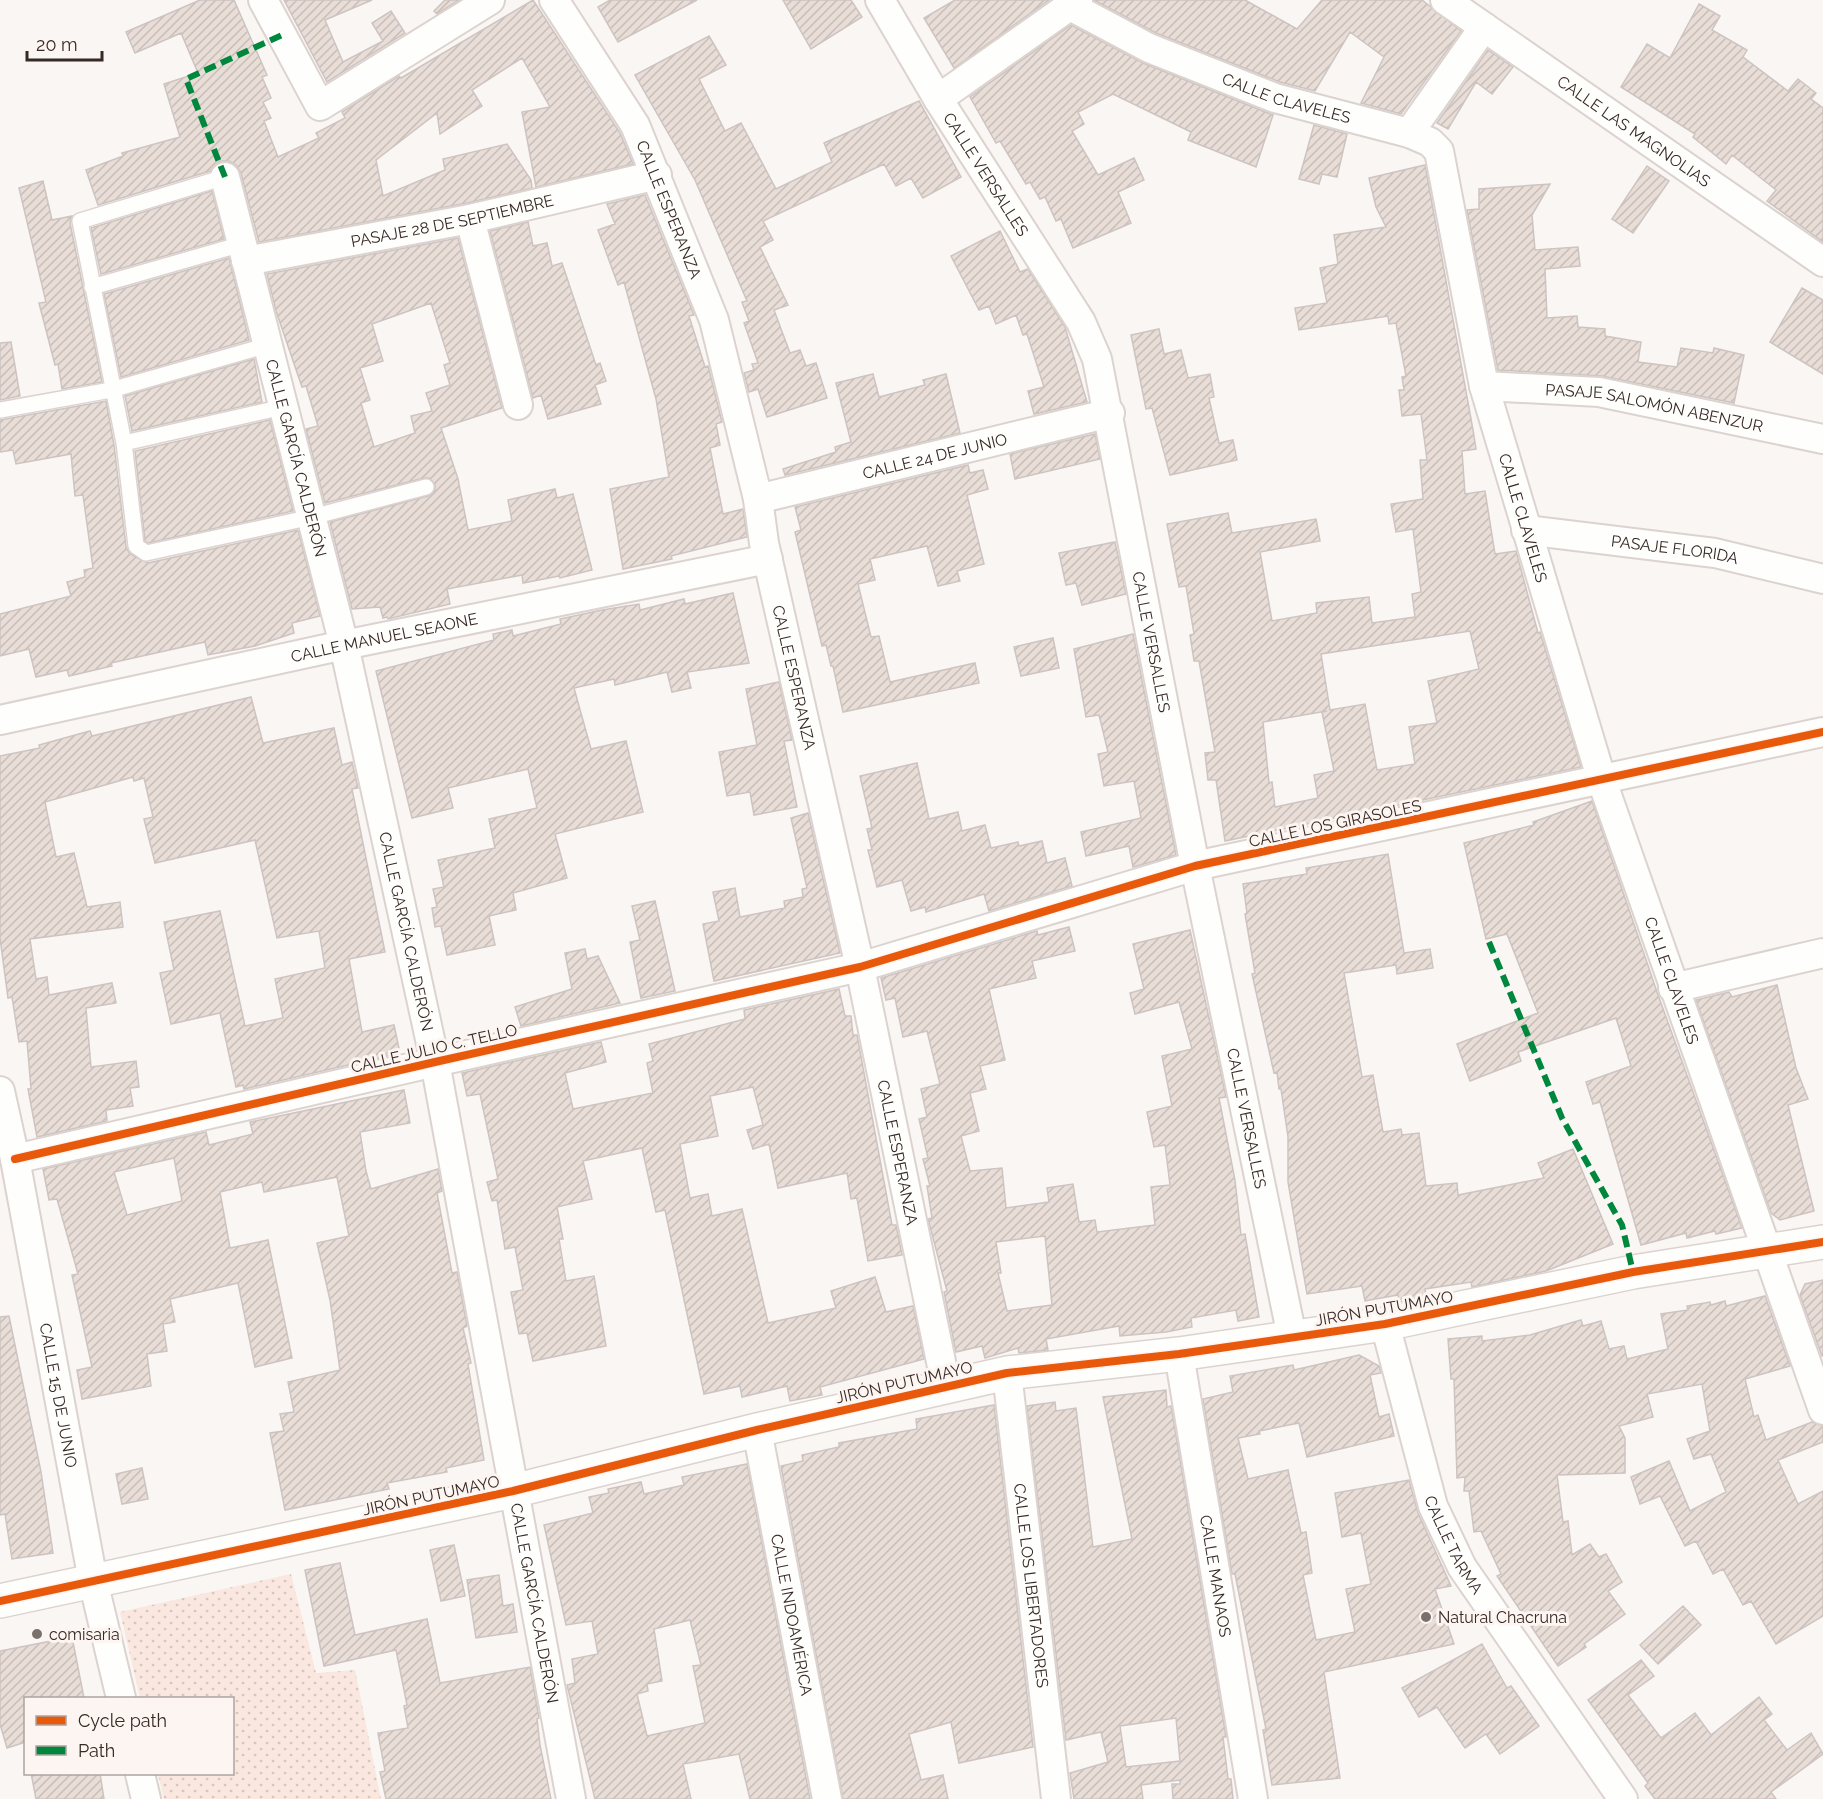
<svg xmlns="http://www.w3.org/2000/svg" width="1823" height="1799" font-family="Raleway,sans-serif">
<defs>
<pattern id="grass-dots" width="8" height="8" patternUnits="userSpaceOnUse" patternTransform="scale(1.5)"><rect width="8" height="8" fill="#fae7df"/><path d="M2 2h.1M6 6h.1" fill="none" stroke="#d7c6bf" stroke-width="1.8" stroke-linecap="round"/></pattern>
<pattern id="building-hatch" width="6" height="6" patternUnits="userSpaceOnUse" patternTransform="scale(1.5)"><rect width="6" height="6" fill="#e8ddd7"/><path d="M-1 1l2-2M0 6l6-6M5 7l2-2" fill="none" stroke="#c8beb8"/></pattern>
</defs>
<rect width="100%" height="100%" fill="#faf6f4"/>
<path fill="url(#grass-dots)" d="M291 1574 316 1673 355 1670 381 1799H164L158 1774H232V1698H140L120 1612Z"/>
<path fill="url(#building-hatch)" stroke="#cdc4c1" stroke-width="1.5" fill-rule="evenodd" d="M200 0H234L267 75 262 77 271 98 263 102 271 118 264 121 278 157 319 138 316 133 345 118 342 112 399 76 401 78 533 0 620 133 633 164 536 187 522 112 550 107 522 58 472 90 482 106 440 134 437 113 376 160 383 196 445 170 443 159 507 144 531 180 532 188 467 203 259 242 241 173 236 165 229 161H220L210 171 98 205 86 170 123 156 122 153 180 137 164 84 198 73 181 33 135 53 126 32Z
M284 0H372L325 20 343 62 383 41 372 23 391 11 405 33 327 82Z
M445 0H459L437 14 434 11Z
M610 0H697L618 42 598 7Z
M783 0H851L862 17 811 49Z
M955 0H1049L954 68 924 18Z
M1094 0H1245L1297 29 1322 0H1422L1461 31 1401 114 1361 103 1384 57 1350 32 1315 91 1280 82 1156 33Z
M1699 4 1720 16 1712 30 1747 50 1743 57 1788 91 1798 79 1816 93 1811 99 1823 108V242L1767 201 1776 190 1732 155 1726 164 1693 137 1695 134 1621 87 1647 44 1670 58Z
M1071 25 1143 63 1273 115 1256 167 1188 140 1191 132 1113 94 1078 112 1084 124 1072 131 1098 175 1134 158 1144 180 1118 192 1131 223 1073 248 1061 219 1056 221 1045 197 1040 199 1030 182 1026 184 1000 141 996 143 970 97Z
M709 36 726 65 699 79 725 131 741 123 776 189 832 162 824 143 919 101 961 177 923 198 911 178 896 186 884 164 763 221 773 240 760 247 788 305 774 310 790 353 800 350 806 366 816 363 827 398 767 417 758 389 749 392 744 373 754 370 752 364 758 363 744 323 749 321 742 302 747 301 695 180 635 75Z
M1488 50 1513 67 1492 94 1476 82 1448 129 1437 123Z
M1314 125 1347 134 1337 177 1322 174 1319 184 1299 179Z
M1425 165 1473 430 1476 449 1462 451 1465 494 1485 491 1495 554 1516 551 1538 633 1540 632 1581 767 1225 841 1216 780H1208L1205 753 1215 752 1199 661H1194L1190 635 1194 634 1186 586 1179 587 1167 524 1228 513 1232 533 1316 519 1320 541 1260 552 1272 621 1317 613 1316 603 1369 597 1372 623 1415 617 1412 594 1421 592 1413 529 1396 532 1391 504 1423 499 1420 460H1427L1421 414 1402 416 1399 390H1404L1402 377 1406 376 1396 323 1389 324 1388 316 1299 330 1295 308 1327 303 1320 268 1338 264 1334 235 1386 227 1376 207 1369 178ZM1470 631 1479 669 1428 681 1437 723 1409 727 1415 764 1377 770 1365 704 1330 710 1321 654ZM1327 711 1322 712 1334 771 1314 775 1318 798 1275 807 1272 782 1269 783 1263 722Z
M1647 166 1669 181 1633 233 1612 219Z
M43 181 52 220 72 216 70 223 102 382 62 389 58 364 55 365 39 303 46 302 19 188Z
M1550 184 1532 215 1535 250 1578 247 1580 266 1545 269 1547 318 1577 316 1578 327 1605 329V336L1641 342 1638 362 1677 367 1681 348 1713 353 1714 348 1744 355 1734 403 1602 376 1498 370 1467 210 1479 209V189Z
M212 191 224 239 101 274 91 228Z
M645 195 694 315 689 316 705 367 708 366 722 422 716 424 720 445 710 448 723 514 743 509 747 537 671 556 672 559 623 569 610 489 669 477 656 399 624 282 618 285 598 230 615 224 607 204Z
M528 222 533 246 547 243 552 266 562 263 596 365 600 363 606 381 595 385 601 404 548 419 541 395 533 398 490 231Z
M1000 231 1020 272 1028 269 1065 327 1087 402 1034 414 1028 391 1044 387 1027 334 1023 335 1016 315 996 324 989 306 979 310 951 256Z
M458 238 502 408 441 428 458 479 468 530 512 521 508 500 555 489 557 498 573 494 592 570 560 578 559 576 523 583 522 575 447 589 450 604 388 619 387 617 383 618 380 607 352 609 330 522 428 496 435 490V484L429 478H424L325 503 306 429 318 426 306 386 302 387 276 311 267 274ZM431 303 450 363 444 365 450 385 426 393 432 411 411 416 415 433 374 447 361 403 370 400 360 368 383 361 372 324Z
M229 258 249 340 121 377 104 294Z
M1802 288 1823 300V374L1770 342Z
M1159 329 1164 354 1181 350 1188 378 1210 374 1214 397 1209 398 1219 443 1233 440 1237 460 1170 475 1152 408 1146 409 1131 335Z
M11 342 20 396 0 400V343Z
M254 359 262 402 132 431 125 396Z
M873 374 879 397 925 385 923 380 946 374 960 433 785 475 783 469 836 452 835 447 851 442 836 383Z
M106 401 114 445 126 547 130 554 148 563 298 530 320 616 292 623 294 633 255 646 208 655 205 642 111 663 112 666 69 676 67 670 36 677 29 649 0 656V614L71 596 67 582 85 577 84 570 93 568 83 495 75 496 71 454 16 464 13 450 0 452V420Z
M270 420 293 511 148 543 145 541 135 451Z
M1095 434 1100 459 1015 479 1010 454Z
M968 465 970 473 983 470 988 489 967 495 984 564 957 571 960 581 938 586 927 546 870 559 875 580 858 584 871 637 879 636 890 682 975 663 979 683 843 712 833 666H831L826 645 822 646 795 532 801 530 795 507Z
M1115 542 1126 594 1082 605 1076 583 1066 585 1059 553Z
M733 593 749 663 687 672 691 688 672 692 667 672 615 685 614 679 574 688 591 749 626 741 643 812 555 834 567 878 513 893 516 910 489 916 495 945 447 955 441 926 435 927 432 908 437 907 433 889 444 887 438 860 495 848 489 819 537 808 528 769 448 788 453 808 412 818 376 671 494 640 493 634 512 630 513 636 561 624 560 619 602 610 639 604 640 610 684 599 685 604Z
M1133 634 1176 855 1133 867 1129 846 1086 856 1081 832 1141 818 1134 781 1104 786 1098 754 1108 752 1099 715 1086 717 1074 649Z
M1053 638 1059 668 1021 676 1014 647Z
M779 682 792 740 784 741 797 807 754 815 750 792 727 796 719 752 757 745 746 689Z
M251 697 263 743 334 728 342 765 352 762 358 788 352 789 385 952 349 959 362 1032 394 1025 400 1053 244 1089 243 1085 236 1087 220 1013 171 1024 160 973 174 970 164 922 220 911 245 1026 283 1018 275 979 325 968 319 931 277 938 255 840 155 863 144 819 153 817 144 778 134 781 133 777 45 802 56 857 74 853 87 907 120 902 123 927 30 939 36 979 47 977 49 995 112 983 116 1003 86 1008 91 1067 136 1061 139 1087 130 1088 133 1106 106 1110 107 1121 37 1137 28 1089H31L27 1041 19 1042 12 997 8 998 0 938V756L40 748 39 745 90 731 92 736Z
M917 763 929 819 958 812 962 831 985 825 991 848 1018 842 1019 846 1042 841 1047 863 1065 858 1072 886 989 911 984 894 926 912 925 907 911 911 902 880 877 887 868 850H872L867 829 872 828 860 776Z
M1592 801 1657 992 1742 1228 1716 1234 1715 1231 1687 1238 1686 1233 1641 1245 1600 1102 1593 1104 1586 1082 1631 1066 1616 1018 1518 1052 1521 1061 1470 1081 1457 1044 1538 1013 1507 934 1486 939 1464 843 1534 825 1533 822Z
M808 813 840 953 714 981 703 924 719 921 713 892 735 888 740 917 785 908 784 901 803 897 802 889 807 888 791 818Z
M1388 854 1404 953 1430 949 1433 968 1397 974 1396 965 1344 973 1362 1077 1373 1075 1383 1132 1401 1129 1402 1135 1419 1133 1426 1186 1457 1183 1458 1195 1544 1178 1538 1163 1573 1149 1613 1244 1546 1271 1472 1287 1471 1282 1425 1289 1426 1296 1399 1302 1398 1295 1365 1301 1362 1286 1307 1294 1288 1182V1137L1281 1089H1279L1277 1072 1274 1073 1252 974 1255 973 1245 914 1247 913 1243 884 1307 874 1306 868Z
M655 901 675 991 641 998 630 942 640 940 632 906Z
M1069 927 1075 951 1032 961 1036 978 989 989 1005 1060 980 1066 986 1089 970 1093 979 1131 961 1136 970 1171 1002 1168 1006 1208 1049 1202 1047 1188 1073 1184 1079 1222 1095 1220 1097 1232 1155 1225 1151 1187 1170 1185 1165 1145 1154 1147 1147 1112 1172 1106 1162 1056 1192 1049 1179 1002 1135 1014 1130 993 1144 989 1133 944 1190 930 1226 1097 1219 1098 1235 1180 1241 1235 1245 1234 1259 1317 1238 1321 1236 1310 1191 1318 1192 1327 1166 1332 1120 1336 1119 1326 1046 1339 1048 1350 1019 1353 1018 1348 985 1358 982 1346 956 1352 944 1292 947 1291 928 1219 932 1218 927 1186H930L923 1159 928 1158 919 1119 927 1117 921 1089 940 1084 927 1031 903 1037 895 998 886 1000 881 978 1037 931 1038 935ZM1045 1236 1052 1305 1007 1311 998 1273H1001L996 1242Z
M585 949 587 959 598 956 620 1003 521 1026 515 1007 572 989 565 953Z
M1777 985 1796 1068 1808 1099 1788 1105 1814 1211 1780 1220 1771 1213 1696 1000 1729 992 1732 997Z
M839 989 845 1016H851L853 1035H857L892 1225H896L902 1255 868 1261 857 1198 851 1199 847 1173 778 1188 769 1144 753 1149 747 1130 763 1125 753 1087 710 1096 718 1136 680 1144 690 1198 708 1194 712 1216 742 1209 768 1323 836 1308 831 1291 875 1277 886 1312 913 1306 924 1359 820 1387 822 1395 790 1401 787 1386 742 1397 740 1386 704 1394 665 1210 656 1212 642 1148 583 1161 592 1199 557 1207 563 1239H559L566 1281 594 1276 606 1346 533 1361 527 1333 519 1334 511 1292 523 1290 515 1247 505 1249 497 1200 492 1201 487 1182 498 1179 480 1094 467 1096 462 1073 601 1042 606 1062 565 1073 573 1109 653 1093 647 1063 653 1061 649 1044 745 1019 744 1010Z
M404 1090 410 1123 360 1132 366 1171 371 1189 438 1169 442 1191 437 1193 452 1273 457 1272 467 1326 463 1328 471 1363 468 1364 484 1460 446 1468 447 1472 387 1483 389 1489 285 1510 270 1433 284 1431 280 1414 294 1412 288 1382 340 1370 330 1300 317 1243 349 1236 337 1177 264 1192 262 1182 220 1192 230 1248 268 1240 292 1358 255 1367 238 1283 170 1299 175 1322 163 1324 167 1351 147 1354 151 1386 82 1399 77 1370 92 1367 72 1275 78 1274 57 1199 49 1200 43 1169 206 1132 209 1145 253 1134 250 1122ZM174 1158 182 1201 127 1215 114 1172Z
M1823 1280V1356H1822L1800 1295 1805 1284Z
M1765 1296 1790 1366 1745 1379 1754 1417 1758 1415 1766 1440 1812 1422 1823 1426V1442L1778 1460 1798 1504 1823 1491V1616L1776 1644 1751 1601 1743 1605 1723 1569 1713 1574 1696 1541 1685 1546 1660 1496 1640 1504 1631 1477 1669 1461 1690 1511 1726 1492 1711 1454 1694 1459 1687 1439 1710 1431 1702 1384 1647 1394 1653 1417 1619 1426 1625 1438V1473L1557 1475 1563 1522 1568 1521 1572 1555 1590 1544 1599 1557 1606 1554 1622 1582 1608 1591 1625 1614 1584 1644 1586 1647 1558 1666 1497 1576 1501 1574 1481 1531 1474 1532 1469 1491H1464L1465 1477 1457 1478 1454 1379H1451L1448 1339 1482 1336V1341L1530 1335 1581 1320 1583 1326 1601 1321 1609 1349 1624 1346 1627 1359 1668 1349 1661 1314 1688 1310 1687 1306 1710 1302 1711 1305 1725 1301 1726 1306Z
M9 1316 41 1472 53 1553 12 1559 5 1514 0 1515V1317Z
M1359 1355 1379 1366 1381 1373 1370 1375 1379 1417 1389 1414 1394 1436 1307 1457 1299 1423 1259 1431 1260 1434 1238 1438 1248 1479 1288 1470 1301 1533 1306 1532 1312 1573 1303 1575 1316 1640 1355 1632 1346 1589 1371 1584 1361 1533 1342 1537 1335 1493 1409 1480 1418 1513 1451 1586 1435 1589 1454 1644 1324 1672 1340 1778 1272 1785 1263 1730 1266 1729 1235 1574H1232L1203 1399 1233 1392 1230 1376 1293 1365 1294 1370Z
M1166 1390 1167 1407 1171 1406 1226 1737H1223L1228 1779H1231L1233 1799H1173L1172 1784H1180V1780L1141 1785 1143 1799H1074L1070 1773 1108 1762 1101 1732 1066 1740 1027 1406 1055 1402 1056 1411 1076 1408 1093 1547 1132 1539 1103 1397ZM1176 1718 1180 1761 1126 1767 1120 1726Z
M994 1405 1033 1747 959 1763 951 1722 909 1734 921 1780 943 1775 948 1799H843L781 1466 803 1461 802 1455 839 1447V1443L917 1429 916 1419Z
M747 1464 810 1799H750L739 1754 683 1764 691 1799H595L567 1685 575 1683 572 1659 598 1654 592 1621 566 1625 544 1525 593 1513 589 1497 609 1493 608 1489 641 1482 644 1494 684 1485 682 1477ZM690 1620 701 1665 693 1666 705 1723 647 1736 637 1694 648 1691 647 1684 662 1681 654 1629Z
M142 1468 148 1499 122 1504 116 1474Z
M454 1545 465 1596 441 1601 430 1550Z
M340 1563 355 1635 427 1619 440 1683 530 1667 539 1718 537 1719 540 1745 551 1799H386L380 1772 385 1771 378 1733 408 1728 404 1706 407 1705 396 1650 324 1666 305 1570Z
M499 1575 503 1606 513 1604 517 1632 476 1638 467 1580Z
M1683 1606 1701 1625 1658 1664 1640 1645Z
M72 1637 84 1698H26V1742L7 1748 0 1724V1651Z
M1482 1644 1507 1688 1511 1686 1539 1726 1500 1754 1486 1734 1465 1748 1437 1707 1419 1717 1402 1688Z
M1641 1660 1654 1676 1628 1695 1661 1738 1695 1713 1711 1735 1759 1697 1772 1714 1764 1720 1787 1750 1811 1733 1823 1754 1771 1792 1776 1799H1655L1645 1786 1648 1783 1588 1700Z
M31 1773H100L104 1799H36Z"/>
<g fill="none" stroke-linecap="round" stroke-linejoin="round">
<g stroke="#dcd3cf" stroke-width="18">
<path id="lane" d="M225 177 80 221 124 443 136 546 146 553 312 517 426 487
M92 287 242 244
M0 410 111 390 268 345
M124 443 283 407"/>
</g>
<g stroke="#dcd3cf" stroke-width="32">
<g id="street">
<path d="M263 0 320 106 490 0"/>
<path id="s1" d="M554 0 635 125 714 320 758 499 764 543 860 967 946 1386"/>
<path id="s2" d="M880 0 938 99 1081 322 1097 359 1195 866 1292 1337"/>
<path id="s3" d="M1445 0 1823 262"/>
<path id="s4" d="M1070 6 1149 48 1275 98 1409 133 1430 142 1439 151 1484 386 1602 781 1823 1410"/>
<path d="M938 99 1078 0"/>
<path d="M1409 133 1484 27"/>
<path id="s5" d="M225 177 344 645 435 1062 571 1799"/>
<path d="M470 219 518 405"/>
<path id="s6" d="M246 261 470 219 657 175"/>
<path id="s7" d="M1484 386 1599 392 1823 439"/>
<path id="s8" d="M758 499 1110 413"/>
<path id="s9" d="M1526 530 1715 553 1823 579"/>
<path id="s10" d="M0 720 344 645 768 559"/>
<path d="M1673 988 1823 953"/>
<path id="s11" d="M0 1091 15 1159 93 1581 121 1698"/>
<path d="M15 1159 435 1062 860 967 1195 866 1823 732"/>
<path id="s12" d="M1385 1324 1433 1506 1462 1567 1623 1799"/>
<path id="s13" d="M1179 1354 1253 1799"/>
<path id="s14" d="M1007 1373 1056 1799"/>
<path id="s15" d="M757 1430 827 1799"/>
<path d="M140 1774 146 1799"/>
</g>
</g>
<g stroke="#dcd3cf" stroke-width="36">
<path id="secondary" d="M0 1601 513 1491 757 1430 1007 1373 1179 1354 1385 1324 1633 1272 1823 1242"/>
</g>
<use href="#lane" stroke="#fefefd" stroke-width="15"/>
<use href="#street" stroke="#fefefd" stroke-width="28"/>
<use href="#secondary" stroke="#fefefd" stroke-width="33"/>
<path stroke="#00873e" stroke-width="6" stroke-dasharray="12 6" stroke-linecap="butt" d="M225 177 186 79 282 35
M1489 942 1562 1118 1622 1225 1633 1272"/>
<g stroke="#fdf5f1" stroke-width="11">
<path id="cycleway" d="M15 1159 435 1062 860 967 1195 866 1823 732
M0 1601 513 1491 757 1430 1007 1373 1179 1354 1385 1324 1633 1272 1823 1242"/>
</g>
<use href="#cycleway" stroke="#e8590c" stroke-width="8"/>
</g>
<g fill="#7b716c" stroke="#fdf5f1" stroke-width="2">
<circle cx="1426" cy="1617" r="6"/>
<circle cx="37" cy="1634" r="6"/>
</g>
<g text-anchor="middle" stroke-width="6" stroke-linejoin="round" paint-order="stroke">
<g font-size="16" fill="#372923" stroke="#fdf5f1">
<text dy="6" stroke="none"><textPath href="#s4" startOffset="236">CALLE CLAVELES</textPath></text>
<text dy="6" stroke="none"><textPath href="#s3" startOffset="230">CALLE LAS MAGNOLIAS</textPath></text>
<text dy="6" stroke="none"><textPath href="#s2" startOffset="204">CALLE VERSALLES</textPath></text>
<text dy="6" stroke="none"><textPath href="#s1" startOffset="240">CALLE ESPERANZA</textPath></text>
<text dy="6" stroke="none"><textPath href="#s6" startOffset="210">PASAJE 28 DE SEPTIEMBRE</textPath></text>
<text dy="6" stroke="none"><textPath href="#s7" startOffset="172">PASAJE SALOMÓN ABENZUR</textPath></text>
<text dy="6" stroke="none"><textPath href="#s8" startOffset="182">CALLE 24 DE JUNIO</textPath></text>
<text dy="6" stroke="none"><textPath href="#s5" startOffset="290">CALLE GARCÍA CALDERÓN</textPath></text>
<text dy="6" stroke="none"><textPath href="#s4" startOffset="776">CALLE CLAVELES</textPath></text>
<text dy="6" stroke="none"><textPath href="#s9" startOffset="150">PASAJE FLORIDA</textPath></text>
<text dy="6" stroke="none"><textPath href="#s10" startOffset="393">CALLE MANUEL SEAONE</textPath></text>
<text dy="6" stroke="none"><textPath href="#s2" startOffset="708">CALLE VERSALLES</textPath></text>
<text dy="6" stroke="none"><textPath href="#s1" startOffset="726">CALLE ESPERANZA</textPath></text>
<text transform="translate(1335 823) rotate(-12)" y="6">CALLE LOS GIRASOLES</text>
<text dy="6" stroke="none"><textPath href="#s5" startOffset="776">CALLE GARCÍA CALDERÓN</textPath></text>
<text dy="6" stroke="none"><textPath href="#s4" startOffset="1262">CALLE CLAVELES</textPath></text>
<text transform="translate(434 1048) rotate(-13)" y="6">CALLE JULIO C. TELLO</text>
<text dy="6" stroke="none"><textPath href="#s2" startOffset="1194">CALLE VERSALLES</textPath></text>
<text dy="6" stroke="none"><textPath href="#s1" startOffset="1212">CALLE ESPERANZA</textPath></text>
<text transform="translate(1384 1308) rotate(-10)" y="6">JIRÓN PUTUMAYO</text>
<text transform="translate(904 1382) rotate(-13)" y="6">JIRÓN PUTUMAYO</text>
<text dy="6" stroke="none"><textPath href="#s11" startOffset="310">CALLE 15 DE JUNIO</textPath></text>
<text transform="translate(431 1495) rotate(-12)" y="6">JIRÓN PUTUMAYO</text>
<text dy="6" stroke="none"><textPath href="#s12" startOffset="232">CALLE TARMA</textPath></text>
<text dy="6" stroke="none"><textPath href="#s13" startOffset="225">CALLE MANAOS</textPath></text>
<text dy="6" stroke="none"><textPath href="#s14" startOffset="214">CALLE LOS LIBERTADORES</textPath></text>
<text dy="6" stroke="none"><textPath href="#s5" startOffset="1460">CALLE GARCÍA CALDERÓN</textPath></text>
<text dy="6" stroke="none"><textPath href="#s15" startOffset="188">CALLE INDOAMÉRICA</textPath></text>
</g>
<g font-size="16" fill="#372923" stroke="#fdf5f1" text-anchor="start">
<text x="1438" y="1623">Natural Chacruna</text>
<text x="49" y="1640">comisaria</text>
</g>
</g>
<rect x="24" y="1697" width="210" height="78" fill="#fdf5f1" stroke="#aea39f" stroke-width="1.5"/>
<rect x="36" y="1716" width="30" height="9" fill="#e8590c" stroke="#aea39f" stroke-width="1.5"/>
<text x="78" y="1727" font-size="18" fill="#372923">Cycle path</text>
<rect x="36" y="1746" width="30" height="9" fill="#00873e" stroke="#aea39f" stroke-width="1.5"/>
<text x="78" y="1757" font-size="18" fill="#372923">Path</text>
<path d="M27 51v9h75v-9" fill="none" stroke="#372923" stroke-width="3"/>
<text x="36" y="51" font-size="18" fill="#372923" stroke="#fdf5f1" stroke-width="4.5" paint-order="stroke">20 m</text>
</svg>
